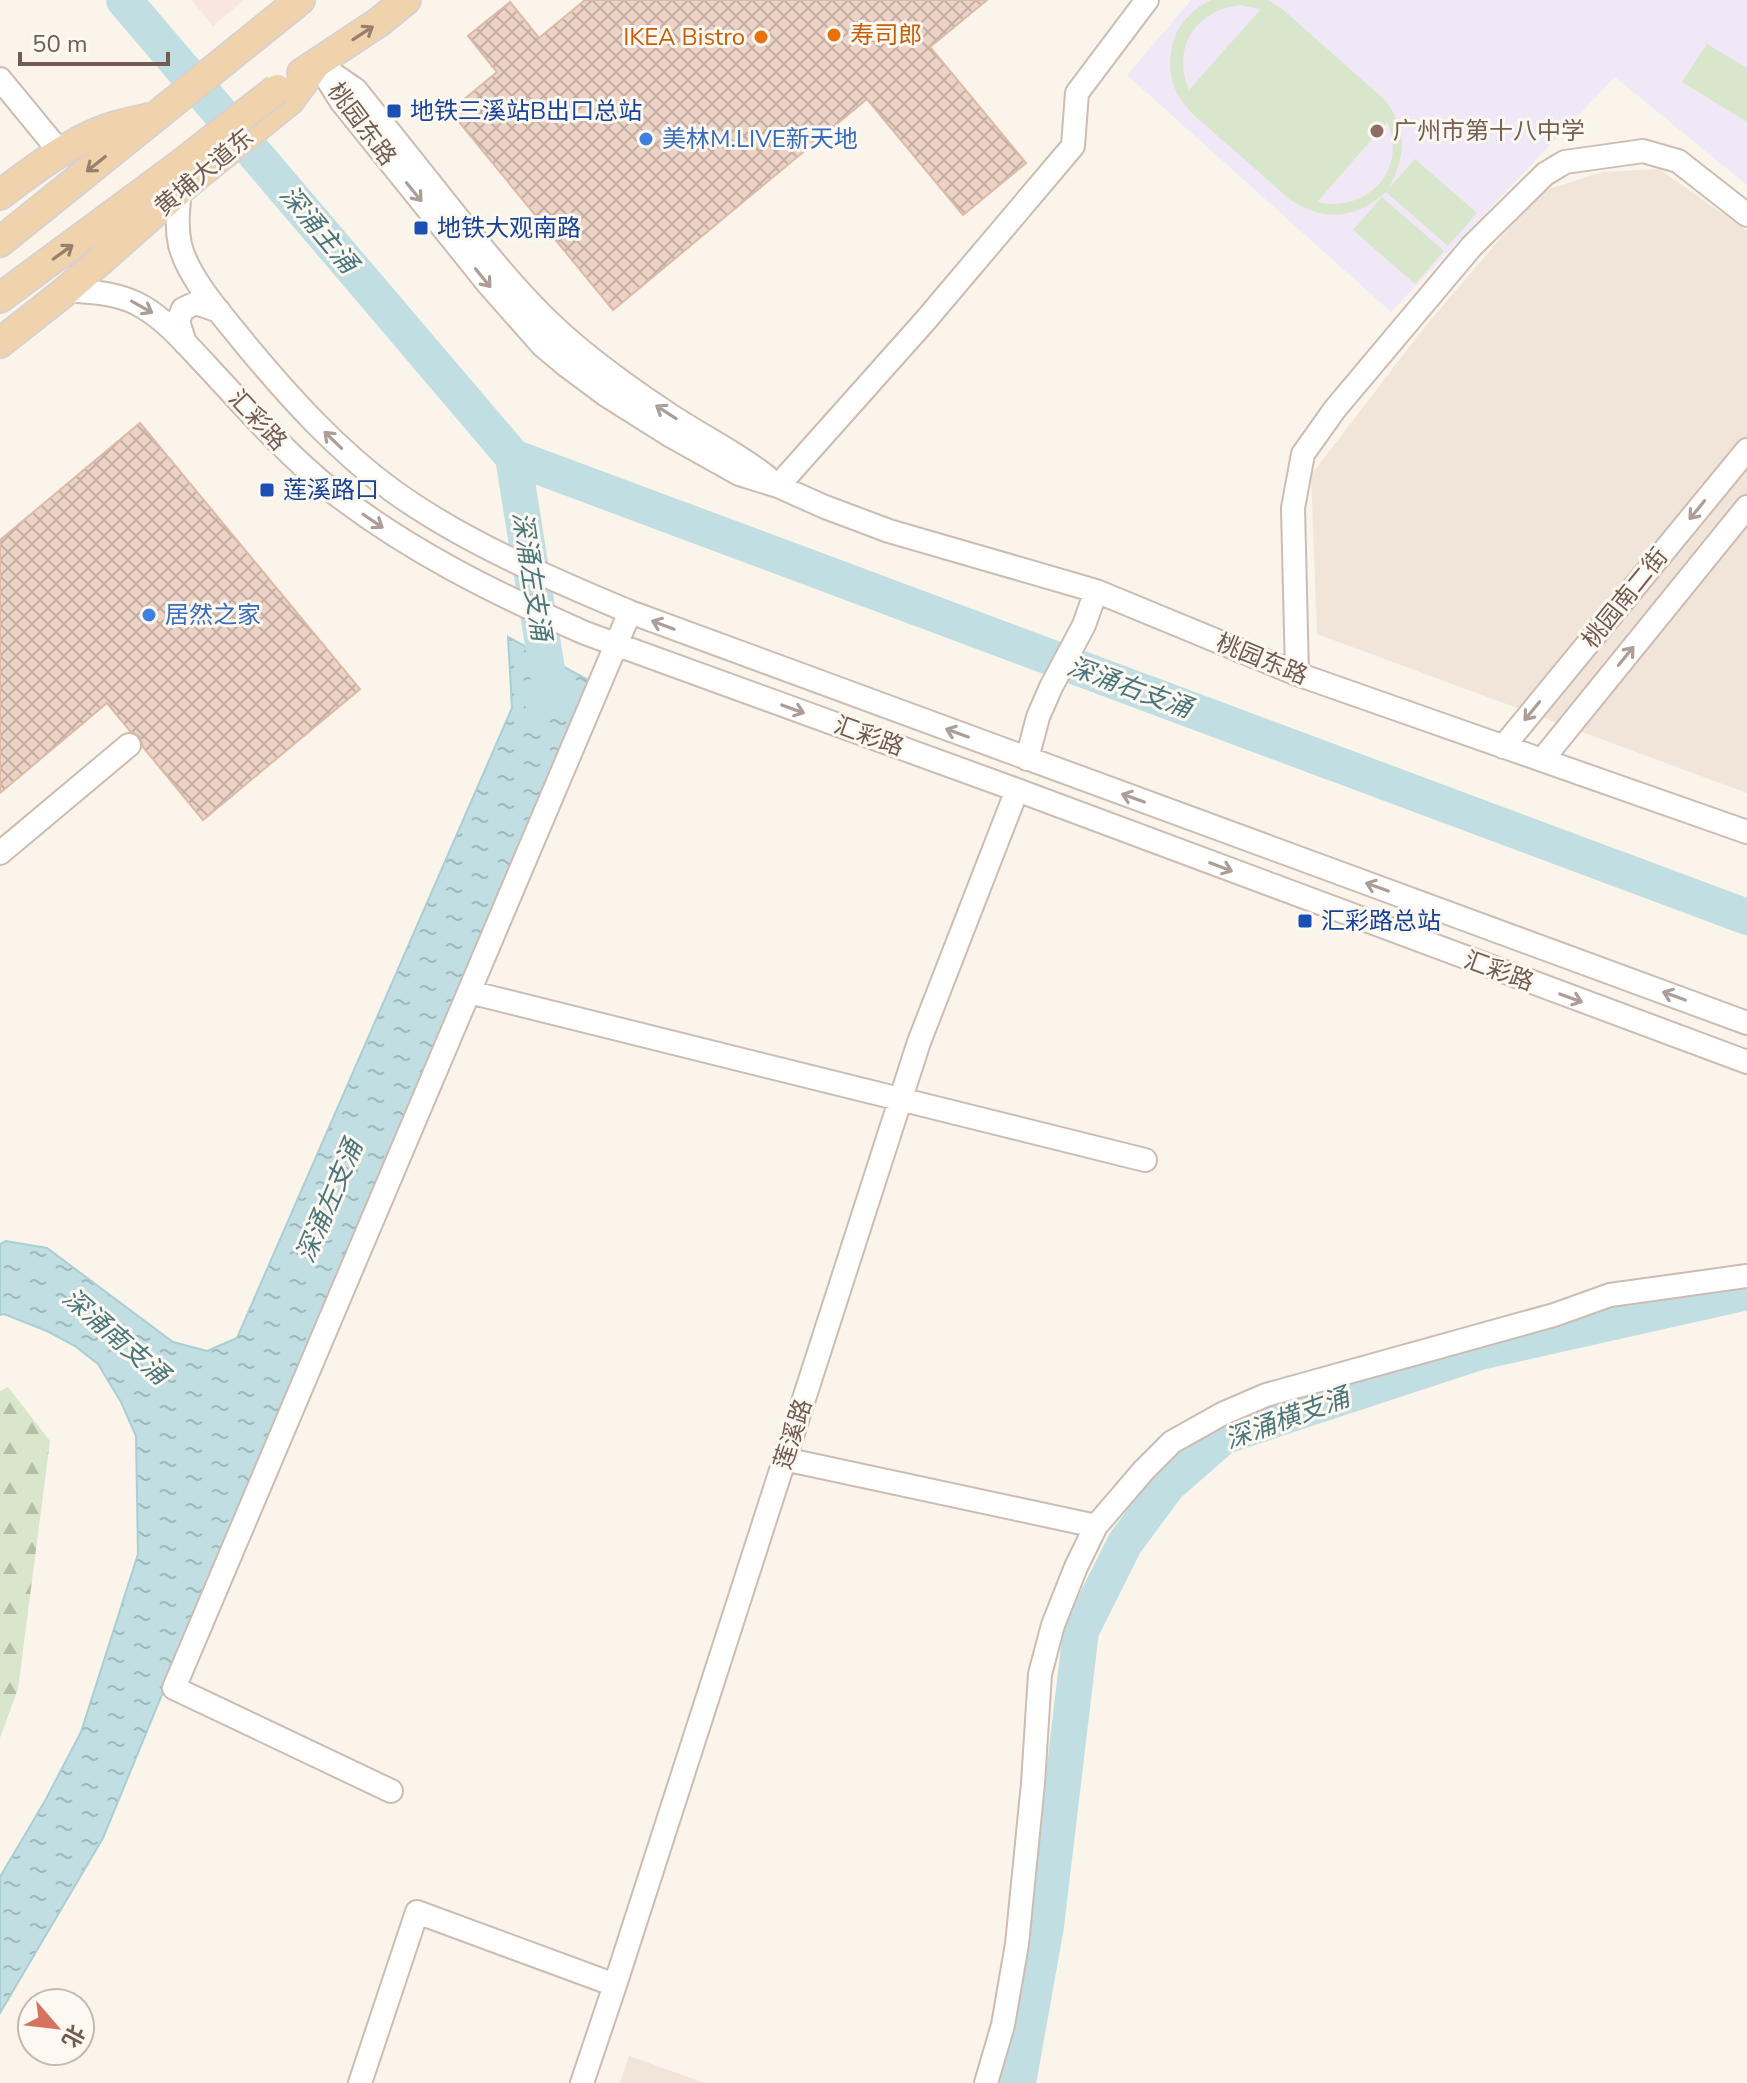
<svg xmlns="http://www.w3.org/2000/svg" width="1747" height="2083" font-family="'Nunito Sans','Noto Sans SC',sans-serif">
<defs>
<pattern id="forest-firs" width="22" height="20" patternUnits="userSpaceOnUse" patternTransform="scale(2)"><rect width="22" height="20" fill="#d8e7cb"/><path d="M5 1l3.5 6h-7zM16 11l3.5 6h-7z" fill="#b4bea7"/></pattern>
<pattern id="water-ripples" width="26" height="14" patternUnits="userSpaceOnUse" patternTransform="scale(2)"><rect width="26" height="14" fill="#c1dfe2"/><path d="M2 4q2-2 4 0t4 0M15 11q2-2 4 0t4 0" fill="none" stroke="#a1b8ba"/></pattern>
<pattern id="building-cross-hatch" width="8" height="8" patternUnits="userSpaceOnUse" patternTransform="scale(2)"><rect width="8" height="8" fill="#ecd3c6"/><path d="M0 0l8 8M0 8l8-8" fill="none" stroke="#c4aea3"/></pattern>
</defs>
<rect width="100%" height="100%" fill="#faf4eb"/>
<path fill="#f1e5da" d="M1659 169 1747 231V793L1317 634 1311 475 1423 329 1540 192 1602 172Z
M629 2056 705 2083H620Z"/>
<path fill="#f9e6e0" d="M191 0H244L213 26Z"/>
<path fill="#f0e7f7" d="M1191 0H1747V185L1615 77 1391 312 1127 75Z"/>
<path fill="url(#forest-firs)" d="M8 1387 50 1441 18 1689 0 1738V1391Z"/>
<path fill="#d8e7cb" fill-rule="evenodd" d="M1211 0H1268L1281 8 1386 101C1407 132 1406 155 1389 188L1415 159 1477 213 1448 246 1386 192C1355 220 1323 222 1289 199 1266 178 1243 158 1220 138 1205 124 1187 112 1177 93 1169 77 1168 57 1174 39 1180 22 1194 8 1211 0ZM1240 5 1261 9 1189 90C1171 48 1196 10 1240 5ZM1387 122C1409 170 1366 214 1317 202Z
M1707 44 1747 68V122L1682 82Z
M1382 197 1444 251 1415 284 1353 230Z"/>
<path fill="url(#water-ripples)" stroke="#a9ced3" stroke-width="2" d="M508 637 592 682 235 1517 103 1838 0 2013V1877L46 1799 81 1732 138 1554 136 1436 121 1402 98 1364 75 1346 47 1331 4 1314 0 1315V1244L6 1241 47 1248 173 1342 207 1351 237 1338 512 708Z"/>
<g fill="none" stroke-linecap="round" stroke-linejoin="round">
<path stroke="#c1dfe2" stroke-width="36" d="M124 0 513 457 1747 917
M513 457 550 688 543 703
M1018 2083 1046 1926 1081 1631 1125 1543 1168 1485 1223 1437 1288 1415 1480 1352 1747 1292"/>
</g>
<path fill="url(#building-cross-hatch)" stroke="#ddb9a8" stroke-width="2" d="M585 0H987L930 47 1026 163 963 215 867 99 613 310 450 111 497 72 468 36 510 2 539 38Z
M140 423 360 689 203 820 143 747 140 737 130 731 107 703 0 793V540Z"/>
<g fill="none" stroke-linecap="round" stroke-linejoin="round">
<g stroke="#ccbcb2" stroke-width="26">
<path id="minor" d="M317 63 341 101 489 285 542 345 567 366 606 395 671 436 739 474 778 486 825 507 889 531 1096 591 1297 674 1747 832
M327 70 356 90C390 133 424 175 458 218 495 264 532 310 577 347 607 372 638 394 670 415 703 437 737 453 767 477
M0 79 60 152
M180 190C178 209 176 226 180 245 189 280 224 317 246 345 290 398 337 450 393 491 464 542 549 578 630 612L1747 1023
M67 290C93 292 120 293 143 307 167 321 187 345 206 365 246 408 285 453 331 490 407 550 496 594 585 633L1017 790 1747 1062
M185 343 178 321 183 309 196 303 219 311
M778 486 925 321 1073 146 1077 93 1147 0
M1297 674 1293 508 1303 454 1335 409 1472 246 1545 174 1565 162 1643 151 1678 161 1747 215
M1503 747 1747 450
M1027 759 1038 717 1051 687 1084 625 1096 591
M1542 760 1747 507
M0 853 129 745
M469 992 1145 1160
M784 1459 1096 1526
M391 1791 174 1688 630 612
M360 2083 417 1912 615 1985
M582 2083 615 1985 919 1042 1017 790
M986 2083 1003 2025 1017 1944 1033 1783 1040 1674 1053 1625 1076 1567 1096 1526 1144 1470 1172 1442 1222 1414 1266 1395 1554 1315 1610 1295 1747 1276"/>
</g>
<g stroke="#d8d1ce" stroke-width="32">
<path id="major" d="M302 73 379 22 406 0
M0 195C33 170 67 144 106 129 120 124 135 121 149 118
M0 242 300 0
M0 298 181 164
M0 343 67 290 190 181 290 100 317 63"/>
</g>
<use href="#minor" stroke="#fff" stroke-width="22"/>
<use href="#major" stroke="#f0d3ac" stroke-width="28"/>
<g stroke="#d8d1ce" stroke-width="32" stroke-linecap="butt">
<path id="major-bridge" d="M181 164 277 89"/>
</g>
<use href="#major-bridge" stroke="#f0d3ac" stroke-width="28"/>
</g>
<defs><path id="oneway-shaft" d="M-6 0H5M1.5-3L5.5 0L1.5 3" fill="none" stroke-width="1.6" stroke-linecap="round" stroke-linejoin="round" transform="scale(2)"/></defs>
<g stroke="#987f6c">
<use href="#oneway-shaft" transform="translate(363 33) rotate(-33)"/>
<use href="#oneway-shaft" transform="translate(96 164) rotate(141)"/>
<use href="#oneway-shaft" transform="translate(63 252) rotate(-36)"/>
</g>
<g stroke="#ab9d97">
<use href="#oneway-shaft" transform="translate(414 192) rotate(51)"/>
<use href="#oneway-shaft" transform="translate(483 278) rotate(51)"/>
<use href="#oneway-shaft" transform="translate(142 307) rotate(29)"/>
<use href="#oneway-shaft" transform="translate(666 412) rotate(-147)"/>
<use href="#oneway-shaft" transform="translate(333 440) rotate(-136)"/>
<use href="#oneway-shaft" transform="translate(1697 510) rotate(129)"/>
<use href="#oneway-shaft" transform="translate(373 521) rotate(34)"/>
<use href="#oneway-shaft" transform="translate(663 625) rotate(-159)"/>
<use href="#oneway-shaft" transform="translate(1626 656) rotate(-51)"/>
<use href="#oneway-shaft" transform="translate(793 709) rotate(20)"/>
<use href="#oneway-shaft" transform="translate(1532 711) rotate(129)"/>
<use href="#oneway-shaft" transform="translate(957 733) rotate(-160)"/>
<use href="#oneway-shaft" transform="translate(1133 798) rotate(-160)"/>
<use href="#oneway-shaft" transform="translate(1221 867) rotate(21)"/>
<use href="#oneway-shaft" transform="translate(1377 887) rotate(-160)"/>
<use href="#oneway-shaft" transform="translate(1674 996) rotate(-160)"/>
<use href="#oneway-shaft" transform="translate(1571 998) rotate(20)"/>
</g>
<g fill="#e8710a" stroke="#fdf8f1" stroke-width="3">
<circle cx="834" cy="35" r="8"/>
<circle cx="761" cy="37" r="8"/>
</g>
<g fill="#1a4fb4" stroke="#fdf8f1" stroke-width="3">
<rect x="386" y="103" width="16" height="16" rx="4"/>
<rect x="413" y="220" width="16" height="16" rx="4"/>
<rect x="259" y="482" width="16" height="16" rx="4"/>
<rect x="1297" y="913" width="16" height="16" rx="4"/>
</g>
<circle fill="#8d6e63" stroke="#fdf8f1" stroke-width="3" cx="1377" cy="131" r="8"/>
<g fill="#3f7fe0" stroke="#fdf8f1" stroke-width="3">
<circle cx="646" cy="139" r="8"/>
<circle cx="149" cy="615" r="8"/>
</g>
<g text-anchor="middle" stroke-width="6" stroke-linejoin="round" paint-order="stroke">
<g font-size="24" fill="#c56008" stroke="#fdf8f1" text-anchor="start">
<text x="850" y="43">寿司郎</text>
<text x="745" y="45" text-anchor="end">IKEA Bistro</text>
</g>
<g font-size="24" fill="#164399" stroke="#fdf8f1" text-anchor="start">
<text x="410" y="119">地铁三溪站B出口总站</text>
<text x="437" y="236">地铁大观南路</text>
<text x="283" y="498">莲溪路口</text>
<text x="1321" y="929">汇彩路总站</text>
</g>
<g font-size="24" fill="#735b51" stroke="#fdf8f1">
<text transform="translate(362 124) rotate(53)" y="8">桃园东路</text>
<text transform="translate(204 172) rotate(-40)" y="8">黄埔大道东</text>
<text transform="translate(258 420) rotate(47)" y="8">汇彩路</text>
<text transform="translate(1625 598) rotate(-51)" y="8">桃园南二街</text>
<text transform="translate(1262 659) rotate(22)" y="8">桃园东路</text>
<text transform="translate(869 736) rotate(20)" y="8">汇彩路</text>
<text transform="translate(1499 971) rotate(20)" y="8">汇彩路</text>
<text transform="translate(793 1434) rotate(-72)" y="8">莲溪路</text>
</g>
<g font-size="24" fill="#785e54" stroke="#fdf8f1" text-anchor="start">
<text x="1393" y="139">广州市第十八中学</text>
</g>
<g font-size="24" fill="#366cbe" stroke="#fdf8f1" text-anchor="start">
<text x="662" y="147">美林M.LIVE新天地</text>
<text x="165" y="623">居然之家</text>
</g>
<g font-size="26" font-style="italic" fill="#4a777c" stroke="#fdf8f1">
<text transform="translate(319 229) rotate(50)" y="9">深涌主涌</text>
<text transform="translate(532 576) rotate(81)" y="9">深涌左支涌</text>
<text transform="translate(1130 687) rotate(20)" y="9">深涌右支涌</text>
<text transform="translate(329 1201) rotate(-67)" y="9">深涌左支涌</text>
<text transform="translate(116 1336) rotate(41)" y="9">深涌南支涌</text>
<text transform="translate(1287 1418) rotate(-20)" y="9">深涌横支涌</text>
</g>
</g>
<g transform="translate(56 2027) rotate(118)"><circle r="38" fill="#fdf8f1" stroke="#c6b9b1" stroke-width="2"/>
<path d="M0-6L14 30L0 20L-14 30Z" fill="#d57360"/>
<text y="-12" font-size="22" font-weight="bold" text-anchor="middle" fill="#735b51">北</text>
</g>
<path d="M20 52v12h148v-12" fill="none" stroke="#735b51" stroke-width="4"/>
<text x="32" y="52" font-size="24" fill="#735b51" stroke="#fdf8f1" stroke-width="6" paint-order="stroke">50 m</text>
</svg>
